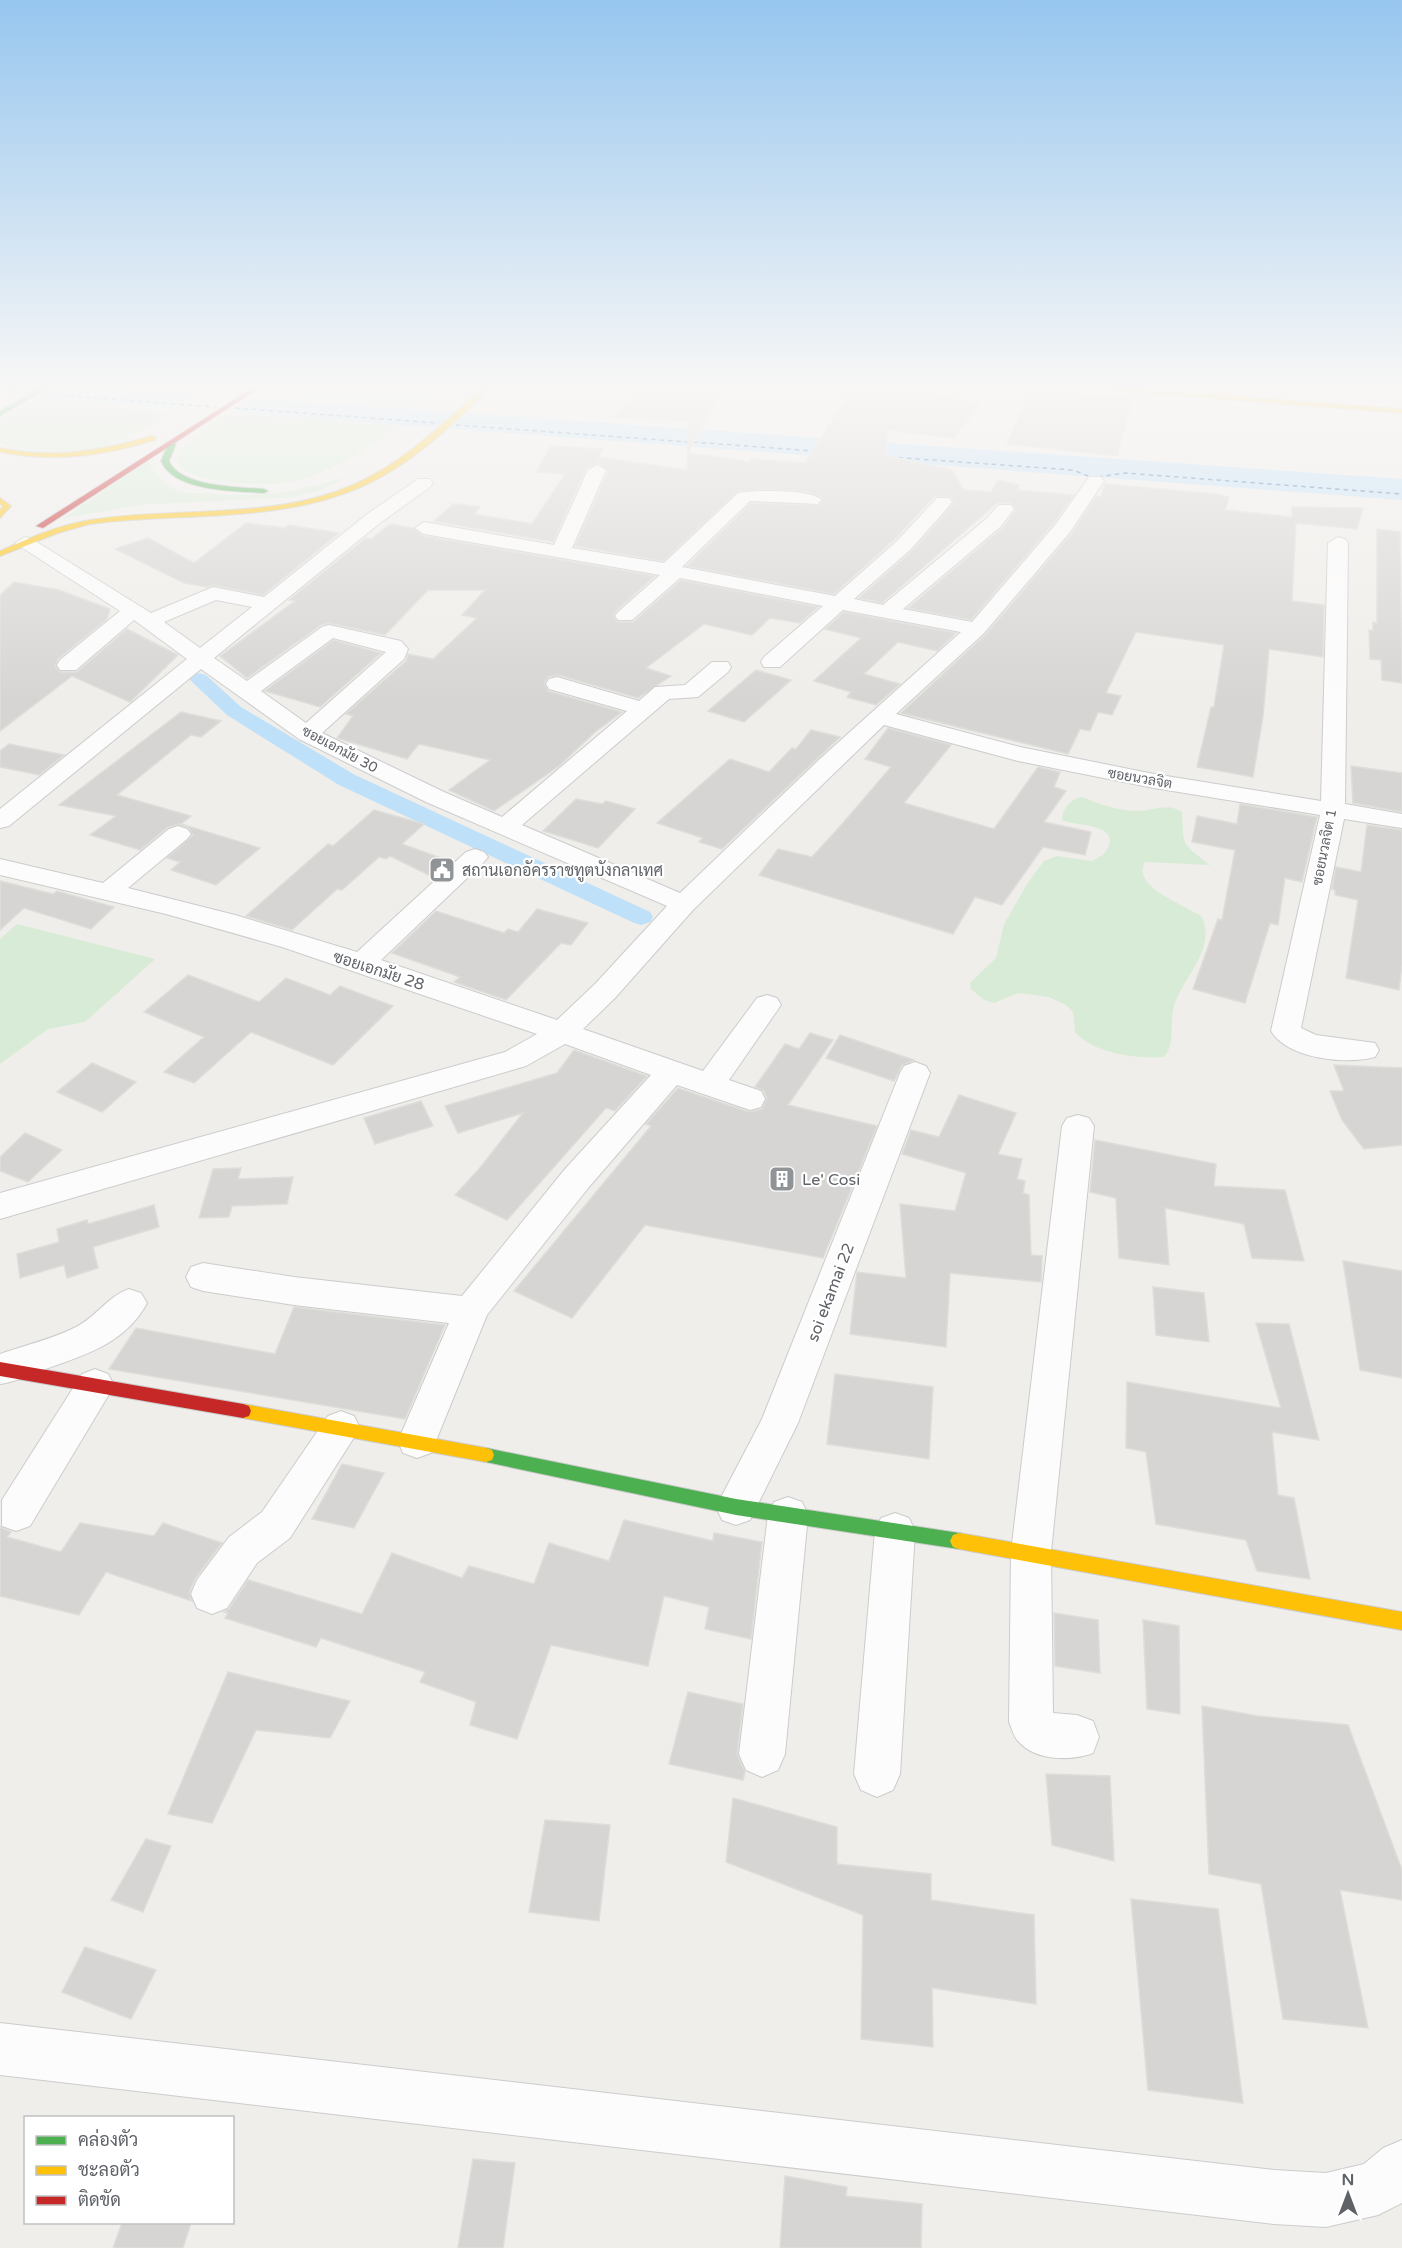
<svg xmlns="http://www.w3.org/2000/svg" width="1402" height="2248" font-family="'Varela Round',Sarabun,sans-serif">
<rect width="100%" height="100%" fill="#efeeea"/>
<path fill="#d8ebd6" d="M163 387H439L418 408Z
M31 400 173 413C153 424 132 436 110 444 77 456 36 451 3 445L0 443V420Z
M226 413 398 426C339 468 302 492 227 482 207 479 191 478 177 463L180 450Z
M148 461C155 474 162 484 176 490 183 493 195 493 203 493 258 499 300 492 352 475L319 491 293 497 138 505 64 518Z
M1082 797C1099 804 1119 811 1137 811 1155 811 1166 802 1182 812 1184 847 1180 842 1210 865L1145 862C1131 888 1186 905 1202 917 1216 948 1186 974 1175 1003 1168 1021 1177 1042 1164 1057 1137 1059 1094 1054 1075 1032L1073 1012 1066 1005 1049 997 1018 993 994 1003 984 1000 971 989 970 983 996 958 1004 924 1027 884 1044 861 1057 856 1091 861C1099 858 1107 853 1109 845 1116 823 1073 826 1062 820 1062 808 1071 799 1082 797Z
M17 924 155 959 85 1022 48 1029 0 1064V939Z"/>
<path fill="#bfe0f9" d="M0 387H99L1402 479V500L0 395Z"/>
<path fill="#efeeea" d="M200 391 259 395 227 416 166 411Z"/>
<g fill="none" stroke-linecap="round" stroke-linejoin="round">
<path fill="#bfe0f9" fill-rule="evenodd" d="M199 673 206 675 241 707 355 775 650 912 653 917 650 922 641 925 632 922 339 785 227 715 189 679 192 675Z"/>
<path stroke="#4174aa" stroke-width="1.5" stroke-dasharray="4.5 4" stroke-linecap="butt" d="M0 390 27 392
M44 394 215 407
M235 408 437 423
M456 425 688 442
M693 442 814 451
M890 457 1073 470 1093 478
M1098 477 1125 473 1402 494"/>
</g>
<path fill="#d6d5d3" stroke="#deddd9" stroke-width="1.5" d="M643 387H723L688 453 751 462 750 459 805 463 853 387H932L929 393 980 404 954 438 888 430 884 455 952 470 964 490 991 492 998 480 1019 485 1017 490 1074 495 1054 523 971 620 908 608 1001 529 1016 510 1011 503H997L882 603 859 598 913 550 954 503 951 497 935 496 895 539 834 594 687 566 751 503 820 505 822 498 807 492 768 489 738 491 663 561 575 546 608 471 598 463 586 469 553 542 434 521 453 504H458L480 507 474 514 532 524 565 474 536 472 551 446 603 449 598 457 687 470 688 422 612 417Z
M1030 390 1133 398 1117 456 1007 444Z
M1105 484 1217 494 1229 497 1225 510 1292 517V507L1363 508 1357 529 1296 523 1292 601 1324 605 1323 657 1269 649 1263 716 1253 777 1197 767 1211 707H1214L1224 645 1136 632 1106 693 1121 696 1112 715 1098 712 1090 731 1080 729 1068 754 901 713 986 634 1072 533 1096 496 1101 497Z
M246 523 285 528 288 525 339 533 263 595 213 585 207 587 184 583 115 549 148 538 194 563Z
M390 524 413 528 424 536 655 576 616 611 613 616 618 622H633L681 580 818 607 800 623 770 618 752 635 704 624 646 668 671 676 638 698 558 675 548 677 544 683 548 691 622 712 595 732 559 766 494 811 449 790 490 760 419 744 407 759 337 738 353 716 346 714 406 661 408 654 433 659 477 618 462 615 485 590H428L385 635 329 623 321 625 247 678 220 656 295 601 289 600 366 538 371 539Z
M1377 529 1400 532 1402 683 1382 680 1381 660 1370 659 1369 630 1373 631V622L1377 623Z
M14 582 59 590 110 609 107 619 58 659 55 666 60 672H77L127 629 178 655 130 702 72 676 0 731V595Z
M844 612 956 633 937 651 898 642 864 674 900 684 876 705 847 697 851 692 814 681 861 638 825 629Z
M333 640 381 653 320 707 265 691Z
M756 670 791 680 744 722 708 711Z
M181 712 221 721 201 737 191 735 117 795 191 816 181 824 260 848 216 885 171 870 180 862 167 858 193 835 188 827 179 824 168 827 140 850 90 835 116 816 59 805Z
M888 728 951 745 904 803 994 829 1038 767 1060 772 1054 787 1066 791 1044 822 1091 832 1085 855 1043 847 1002 905 975 897 953 934 759 875 778 849 812 857 843 823 891 767 865 759Z
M811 730 840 737 722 849 699 842 703 838 657 823 730 759 769 772 792 748 796 749Z
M9 744 64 755 39 775 0 767V751Z
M1351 766 1402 773V812L1353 803Z
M576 799 602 804 606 801 635 809 598 848 543 831Z
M1240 804 1317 817 1302 882 1285 878 1278 925 1270 923 1245 1003 1193 989 1218 919 1222 920 1235 850 1192 842 1197 816 1237 824Z
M374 810 424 824 402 844 452 862 435 878 390 856 386 859 379 857 342 890 337 889 292 930 246 916 328 844 333 846Z
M1367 825 1402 830V965L1399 990 1346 978 1358 900 1335 895V890L1332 889 1336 867 1361 872Z
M0 881 53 894 57 891 114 907 91 929 24 908 0 930Z
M537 909 588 923 571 945 561 943 506 1000 454 982 460 977 392 953 436 911 504 933 508 929 518 932Z
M188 975 259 1002 286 978 330 995 340 986 393 1006 333 1065 251 1032 194 1083 164 1072 204 1037 144 1012Z
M810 1033 833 1040 788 1105 877 1126 823 1258 645 1225 572 1318 514 1291 651 1126 646 1124 678 1088 749 1112 762 1109 767 1098 763 1090 755 1087 785 1044 799 1049Z
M840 1035 914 1060 902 1065 894 1081 826 1058Z
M574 1050 647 1076 615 1111 606 1108 507 1220 455 1195 479 1169 523 1113 458 1133 445 1106 557 1073Z
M92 1063 136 1082 102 1112 57 1092Z
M1334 1065 1402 1068V1145L1364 1149 1342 1120 1330 1091H1344Z
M959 1095 1016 1113 998 1154 1022 1159 1017 1179 1025 1181 1023 1193 1029 1195 1031 1255 1042 1256 1041 1282 950 1273 946 1347 850 1334 857 1272 906 1278 900 1204 955 1211 966 1173 902 1154 911 1130 939 1137Z
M421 1101 433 1126 375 1144 364 1118Z
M25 1133 62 1150 28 1182 0 1171V1157Z
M1095 1140 1216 1164 1214 1186 1285 1190 1304 1261 1252 1258 1244 1224 1165 1208 1169 1265 1119 1258 1116 1198 1090 1192Z
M241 1168 238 1179 293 1177 287 1204 232 1206 229 1217 199 1218 213 1169Z
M154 1205 159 1227 93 1247 98 1268 67 1278 64 1265 20 1278 17 1254 59 1242 57 1229 87 1220 88 1224Z
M1343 1261 1402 1271V1378L1360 1370Z
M1153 1287 1204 1293 1209 1342 1156 1335Z
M294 1307 445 1325 405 1419 109 1369 136 1328 275 1354Z
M1256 1323 1289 1324 1319 1440 1272 1432 1278 1495 1294 1498 1310 1579 1257 1571 1246 1540 1156 1524 1146 1452 1126 1448 1127 1382 1281 1408Z
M835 1374 933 1387 929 1459 827 1444Z
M342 1464 384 1473 354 1528 312 1519Z
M624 1520 713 1541 714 1533 762 1542 751 1639 705 1629 709 1607 664 1596 648 1666 551 1645 517 1739 470 1725 476 1702 420 1682 425 1672 321 1638 316 1647 225 1618 228 1613 224 1612 229 1609 248 1580 362 1614 392 1553 462 1578 469 1566 534 1584 549 1543 609 1561Z
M80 1523 154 1536 163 1523 222 1543 195 1579 189 1593 192 1601 106 1572 79 1615 0 1596V1527L11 1532 7 1537 61 1552Z
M1054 1613 1098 1620 1100 1673 1055 1666Z
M1143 1620 1179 1626 1180 1714 1147 1709Z
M228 1672 350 1701 330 1738 256 1730 212 1823 168 1814Z
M688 1692 743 1704 737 1754 745 1772 743 1780 669 1764Z
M1202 1706 1258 1716 1348 1725 1402 1870V1900L1340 1890 1368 2028 1283 2019 1261 1884 1209 1874Z
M1046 1774 1110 1776 1114 1861 1052 1845Z
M733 1798 837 1827V1864L931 1874V1900L1034 1915 1036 2004 932 1988 933 2047 861 2039 863 1915 726 1862Z
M545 1820 610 1825 599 1921 529 1912Z
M146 1839 171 1846 143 1912 111 1900Z
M1131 1899 1218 1909 1243 2103 1148 2090Z
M85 1947 156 1970 131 2019 62 1992Z
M473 2159 515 2163 503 2248H458Z
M785 2176 847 2187 846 2196 922 2204 921 2248H780Z
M122 2223H191L183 2248H113Z"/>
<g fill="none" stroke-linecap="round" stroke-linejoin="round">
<g stroke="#cbcccc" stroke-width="2">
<path id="street" d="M597 465 606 470 572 548 664 563 738 493C752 490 813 489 821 500L818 504 750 501 682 567 835 596 897 541 937 498H949L952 502 949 506 911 549 854 599 883 605 986 519 999 505H1011L1014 509 1000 527 903 609 972 622 1056 524 1089 477H1101L1104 481 1070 532 984 633 896 714 1020 747 1154 774 1321 801 1328 543 1338 537 1345 539 1348 543 1345 804 1402 814V828L1344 819 1301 1028 1316 1035 1375 1043 1379 1050 1375 1057C1346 1065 1288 1059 1271 1031L1320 815 1154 788 1018 761 884 725 693 910 615 998 583 1029 703 1071 757 998 767 995 777 998 781 1005 729 1080 761 1091 765 1099 761 1107 750 1110 677 1085 589 1187 487 1315 431 1453 417 1458 403 1453 398 1441 449 1323 294 1305 203 1291 191 1287 186 1277 191 1267 203 1263 294 1277 462 1296 565 1169 651 1075 565 1044 526 1066 0 1219V1193L505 1052 537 1034 282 947 166 914 0 875V859L103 883 169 829 178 826 187 829 191 834 187 839 128 888 235 915 357 952 466 852 475 849 484 852 488 857 484 862 381 960 557 1020 595 984 667 906 426 802 299 739 201 669 9 826 0 828V809L187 659 134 620 76 670H60L57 665 60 660 120 611 15 543 25 537 32 539 151 613 213 587 264 597 366 515 418 479H430L433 483 430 487 380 523 214 658 247 681 322 627 329 625 401 641 408 649 404 659 322 733 444 792 502 817 627 711 549 689 546 684 549 679 557 677 639 701 655 687 685 685 712 662H728L731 667 728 672 698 697 669 699 522 825 680 893 821 758 961 632 843 610 780 667H764L761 662 764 657 823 606 680 578 632 620H618L615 616 618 612 660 575 424 534 415 528 424 522 554 545 588 470ZM216 600 252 607 200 648 164 622ZM333 638 386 652 306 723 261 691Z
M915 1062 926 1066 930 1073 798 1423 750 1520 736 1525 722 1520 716 1507 762 1419 900 1073 904 1066Z
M1078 1115 1089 1118 1094 1126 1051 1552 1053 1713 1077 1715 1093 1721 1099 1737 1093 1753C1072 1761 1037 1761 1020 1743 1014 1738 1012 1729 1009 1722L1011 1552 1062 1126 1067 1118Z
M129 1289 141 1293 147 1303C125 1345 81 1356 40 1371 27 1375 13 1383 0 1384V1354C25 1345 53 1339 76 1327 96 1317 108 1296 129 1289Z
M95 1369 108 1374 114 1385 108 1396 30 1526 16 1531 2 1526V1500L82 1374Z
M341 1411 354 1416 360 1428 290 1538 257 1563 227 1608 212 1614 197 1608 191 1594 197 1580 229 1537 262 1512 328 1416Z
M788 1497 802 1502 808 1515 785 1754 778 1770 762 1777 746 1770 739 1754 768 1515 774 1502Z
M895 1513 909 1518 915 1531 900 1774 893 1790 877 1797 861 1790 854 1774 875 1531 881 1518Z
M0 2023 1274 2170 1326 2173 1364 2164 1383 2148 1402 2140V2203L1378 2215 1326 2227 1274 2224 0 2075Z"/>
</g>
<g stroke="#cacacb" stroke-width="2">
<path id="fast" d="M43 387H50L0 416V411Z
M169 442 176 444 169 461C180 487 239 487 264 489L268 491 264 493C235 491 174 492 161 461Z
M486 1448 736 1499 959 1533 965 1535 968 1541 965 1547 959 1549 736 1515 486 1462 480 1460 478 1455 480 1450Z"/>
</g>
<g stroke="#cacacb" stroke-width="2">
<path id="slow" d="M483 387H490C456 424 407 467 361 487 277 524 179 512 90 524L58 533 0 556V551C29 538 59 525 90 520 178 506 274 521 357 483 406 461 444 422 483 387Z
M1086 387H1111L1402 409V413L1089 389Z
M152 436 156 438 155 440C103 456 54 463 0 452V448C56 459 98 451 152 436Z
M0 498 11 506 0 518V510L3 506 0 504Z
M243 1404 486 1448 492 1450 494 1455 492 1460 486 1462 243 1418 237 1416 235 1411 237 1406Z
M959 1533 1402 1612V1630L959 1549 953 1547 950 1541 953 1535Z"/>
</g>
<g stroke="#cacacb" stroke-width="2">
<path id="jam" d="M254 387H261L43 528 36 526Z
M0 1362 243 1404 249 1406 251 1411 249 1416 243 1418 0 1376Z"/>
</g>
<use href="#street" fill="#fdfcfc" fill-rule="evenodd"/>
<use href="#fast" fill="#4caf50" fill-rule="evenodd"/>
<use href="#slow" fill="#ffc107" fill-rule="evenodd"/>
<use href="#jam" fill="#c62828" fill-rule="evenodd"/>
</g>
<linearGradient id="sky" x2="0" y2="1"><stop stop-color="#97c6ef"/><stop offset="0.55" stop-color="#f8f7f6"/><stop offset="1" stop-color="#f8f7f6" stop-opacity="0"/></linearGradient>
<rect width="1402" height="701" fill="url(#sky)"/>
<defs>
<g id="civic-square" transform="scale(1.35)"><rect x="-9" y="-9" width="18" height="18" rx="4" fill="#919496" stroke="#fff"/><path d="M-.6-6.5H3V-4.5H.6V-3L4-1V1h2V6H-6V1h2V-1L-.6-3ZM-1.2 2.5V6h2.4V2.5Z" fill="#fff"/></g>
<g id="building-square" transform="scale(1.35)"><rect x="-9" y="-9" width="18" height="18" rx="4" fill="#919496" stroke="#fff"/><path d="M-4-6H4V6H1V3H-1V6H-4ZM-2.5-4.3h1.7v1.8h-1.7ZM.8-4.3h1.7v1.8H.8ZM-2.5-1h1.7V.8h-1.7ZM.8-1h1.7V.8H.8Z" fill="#fff"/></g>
</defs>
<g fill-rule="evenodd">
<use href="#civic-square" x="442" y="870"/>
<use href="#building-square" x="782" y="1179"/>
</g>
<g text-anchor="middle" stroke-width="4.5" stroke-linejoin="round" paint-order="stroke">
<g font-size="14" fill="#5f6368" stroke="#fff">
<text transform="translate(340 749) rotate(28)" y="5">ซอยเอกมัย 30</text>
<text transform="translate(1140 778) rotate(10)" y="5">ซอยนวลจิต</text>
<text transform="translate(1324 847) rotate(-79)" y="5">ซอยนวลจิต 1</text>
</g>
<g font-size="16" fill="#5f6368" stroke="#fff" text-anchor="start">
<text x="462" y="876">สถานเอกอัครราชทูตบังกลาเทศ</text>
<text x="802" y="1185">Le' Cosi</text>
</g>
<g font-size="16" fill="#5f6368" stroke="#fff">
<text transform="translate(379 970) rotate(18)" y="6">ซอยเอกมัย 28</text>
<text transform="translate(830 1292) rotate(-69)" y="6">soi ekamai 22</text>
</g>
</g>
<rect x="24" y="2116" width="210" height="108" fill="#ffffff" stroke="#bfc1c3" stroke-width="1.5"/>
<rect x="36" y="2136" width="30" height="9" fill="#4caf50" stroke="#bfc1c3" stroke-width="1.5"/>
<text x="78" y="2146" font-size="18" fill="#5f6368">คล่องตัว</text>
<rect x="36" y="2166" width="30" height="9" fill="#ffc107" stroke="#bfc1c3" stroke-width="1.5"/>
<text x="78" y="2176" font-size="18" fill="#5f6368">ชะลอตัว</text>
<rect x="36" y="2196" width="30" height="9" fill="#c62828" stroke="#bfc1c3" stroke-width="1.5"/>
<text x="78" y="2206" font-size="18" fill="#5f6368">ติดขัด</text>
<g transform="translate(1348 2194)" stroke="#ffffff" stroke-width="4.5" paint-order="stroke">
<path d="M0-4.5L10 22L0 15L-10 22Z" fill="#5f6368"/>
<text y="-9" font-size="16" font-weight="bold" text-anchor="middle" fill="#5f6368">N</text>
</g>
</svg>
